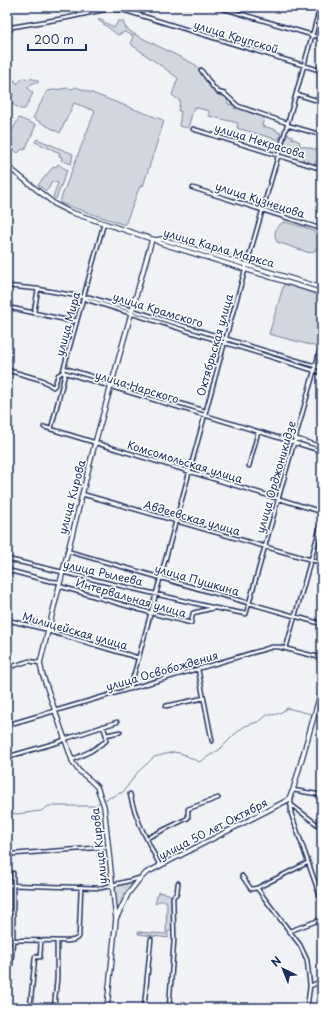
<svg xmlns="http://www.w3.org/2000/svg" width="329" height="1015" font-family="'Playpen Sans',sans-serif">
<rect width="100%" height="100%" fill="#f1f2f5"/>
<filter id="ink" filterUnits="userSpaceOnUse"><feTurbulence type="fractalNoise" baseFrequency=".025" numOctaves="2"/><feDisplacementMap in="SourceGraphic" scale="8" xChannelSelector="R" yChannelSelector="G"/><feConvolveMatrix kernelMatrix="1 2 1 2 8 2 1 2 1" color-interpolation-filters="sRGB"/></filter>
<g filter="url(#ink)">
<path fill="#d2d6df" stroke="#76829e" d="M99 19 113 27H115L118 21H123L125 27 134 34 196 65 212 87 218 93 225 95 227 99 228 104 233 105 235 109 239 108 264 118 262 126 277 130V132L281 133 279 140 237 128 238 123 209 116V111L194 107 188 128 179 126 181 111H178L180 101 172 95 178 78 132 45 131 42 133 36 124 32 118 35 98 20Z
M7 77 9 80H15L17 84 23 78 34 79 38 81V83H33L28 87 29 90 33 93 25 109H20L8 101 13 95 12 93 7 91Z
M76 87 163 120 164 121 143 186H140L125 225 60 203V201L95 111 74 103 60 133 33 118 47 91 68 88 72 89Z
M19 118 36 125 25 150 22 149 18 153 7 144V140Z
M286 134 292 136V138L300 142 299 145 318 150 319 147H322V162L317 161 313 165 304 163 305 161 303 160V158L295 153 290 146 284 145Z
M37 139 73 154 71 164 61 160 62 157 59 156 60 153 35 142Z
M58 164 67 170 56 199 53 197 58 183 52 181 49 188 46 191 38 185 54 166 56 167Z
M285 222C299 227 329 228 316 250L310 253 277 242C273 233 275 225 285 222Z
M284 284 322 296V333L318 347 269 334Z
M131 882 132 884 116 913 114 888 116 886Z
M158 892 169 894 172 898V931H168V938L138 934V932L166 934 167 904 166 901H159L155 904Z"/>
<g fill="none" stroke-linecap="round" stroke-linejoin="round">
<path stroke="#707c9a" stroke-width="1" d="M316 715 322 718
M104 800 123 792 137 773 154 757 174 752 183 754 199 762 219 750 235 734 245 726 260 721 267 715C276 715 280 714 287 708L311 714
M7 812 16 814 41 811 49 806H95L101 801"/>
<g stroke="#1b2f5e" stroke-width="5.5">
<path id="minor" d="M218 7 322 38
M7 26 12 27 66 18 108 9 123 10 322 71
M7 36 12 27
M201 70 213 87 218 92 225 94 238 106 287 123
M296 94 322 102
M287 125 322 135
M193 129 322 169
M193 188 322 229
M7 286 38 289 83 297H89L322 368
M84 297 88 300 322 373
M7 307 71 321 77 320
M34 312 38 289
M64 368 205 411
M7 370 42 380 53 387 55 385 58 375 63 372 322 451
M44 427 322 512
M51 429 64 378 65 375 63 371 104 223
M294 438 322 447
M249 466 258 432
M82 494 322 563
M67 551 322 624
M7 559 215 608 246 614 322 343
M7 570 49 581 60 582
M59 586 151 613 191 623 193 613 214 608
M7 620 45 629 48 631 139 658
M286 648 322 520
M7 668 29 661 40 663
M198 669 212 741
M130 689 233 312 296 94 320 7
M166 706 204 698
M7 725 272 647H279L322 658
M106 735 120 732
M7 757 59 742 65 739 117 722
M72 760 91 751 106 741V735L103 726
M293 790 322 795
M130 794C135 819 149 843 160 866
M291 796V813L322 902
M290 804 322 828
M147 838 188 818V809L218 798
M13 854 108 847
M242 876 251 889 257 888
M7 885 101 888 140 878
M7 912 13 913
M290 931 322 919
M7 940 68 941 74 940 79 937 81 887
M310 986 322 981
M7 995 11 963 13 940V873
M30 1008 35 957H40L41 941
M54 1008 57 979V941
M144 1008 151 939
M169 1008 174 940 173 897 177 893 178 883
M307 1008 310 986 307 960 300 945 265 899 257 888 307 863"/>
</g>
<g stroke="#1b2f5e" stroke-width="6">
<path id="major" d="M7 166 56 205 70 212 155 240 160 243 322 293
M155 240 162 239 322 288
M116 919 104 806 97 787 90 780 79 771 73 763 42 673 40 663 95 443 152 239
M107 1008 116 919 128 894 138 881 146 873 288 800 293 790 322 688"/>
</g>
<use href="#minor" stroke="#fff" stroke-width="2.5"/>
<use href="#major" stroke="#fff" stroke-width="3.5"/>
</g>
</g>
<g text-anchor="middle" stroke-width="3" stroke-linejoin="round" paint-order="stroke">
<g font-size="11" fill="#1b2f5e" stroke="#fff">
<text transform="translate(236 37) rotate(17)" y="4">улица Крупской</text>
<text transform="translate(260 141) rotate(17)" y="4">улица Некрасова</text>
<text transform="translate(260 200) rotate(18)" y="4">улица Кузнецова</text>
<text transform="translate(219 248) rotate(16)" y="4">улица Карла Маркса</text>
<text transform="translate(158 310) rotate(17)" y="4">улица Крамского</text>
<text transform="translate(68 324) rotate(-75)" y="4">улица Мира</text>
<text transform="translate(215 345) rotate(-74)" y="4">Октябрьская улица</text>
<text transform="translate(137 387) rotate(17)" y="4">улица Нарского</text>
<text transform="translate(185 462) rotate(17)" y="4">Комсомольская улица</text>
<text transform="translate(276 477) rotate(-74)" y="4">улица Орджоникидзе</text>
<text transform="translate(72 497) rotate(-75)" y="4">улица Кирова</text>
<text transform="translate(192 518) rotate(16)" y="4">Авдеевская улица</text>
<text transform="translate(103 573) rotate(13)" y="4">улица Рылеева</text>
<text transform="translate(197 580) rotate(16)" y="4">улица Пушкина</text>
<text transform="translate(131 598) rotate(16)" y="4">Интервальная улица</text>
<text transform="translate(75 631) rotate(16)" y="4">Милицейская улица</text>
<text transform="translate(162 671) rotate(-16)" y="4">улица Освобождения</text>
<text transform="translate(213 829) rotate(-27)" y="4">улица 50 лет Октября</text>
<text transform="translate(99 846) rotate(-96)" y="4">улица Кирова</text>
</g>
</g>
<rect width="329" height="1015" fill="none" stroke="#fff" stroke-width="24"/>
<rect x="12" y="12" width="305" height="991" fill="none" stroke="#1b2f5e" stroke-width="1.5" filter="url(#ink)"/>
<g transform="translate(283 969) rotate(317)" stroke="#ffffff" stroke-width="3" paint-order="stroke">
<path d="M0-3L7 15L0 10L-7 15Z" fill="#1b2f5e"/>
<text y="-6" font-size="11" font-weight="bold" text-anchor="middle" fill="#1b2f5e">N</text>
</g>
<path d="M28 44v6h58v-6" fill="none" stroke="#1b2f5e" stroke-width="2"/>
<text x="34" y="44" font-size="12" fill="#1b2f5e" stroke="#ffffff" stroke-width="3" paint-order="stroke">200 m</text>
</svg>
